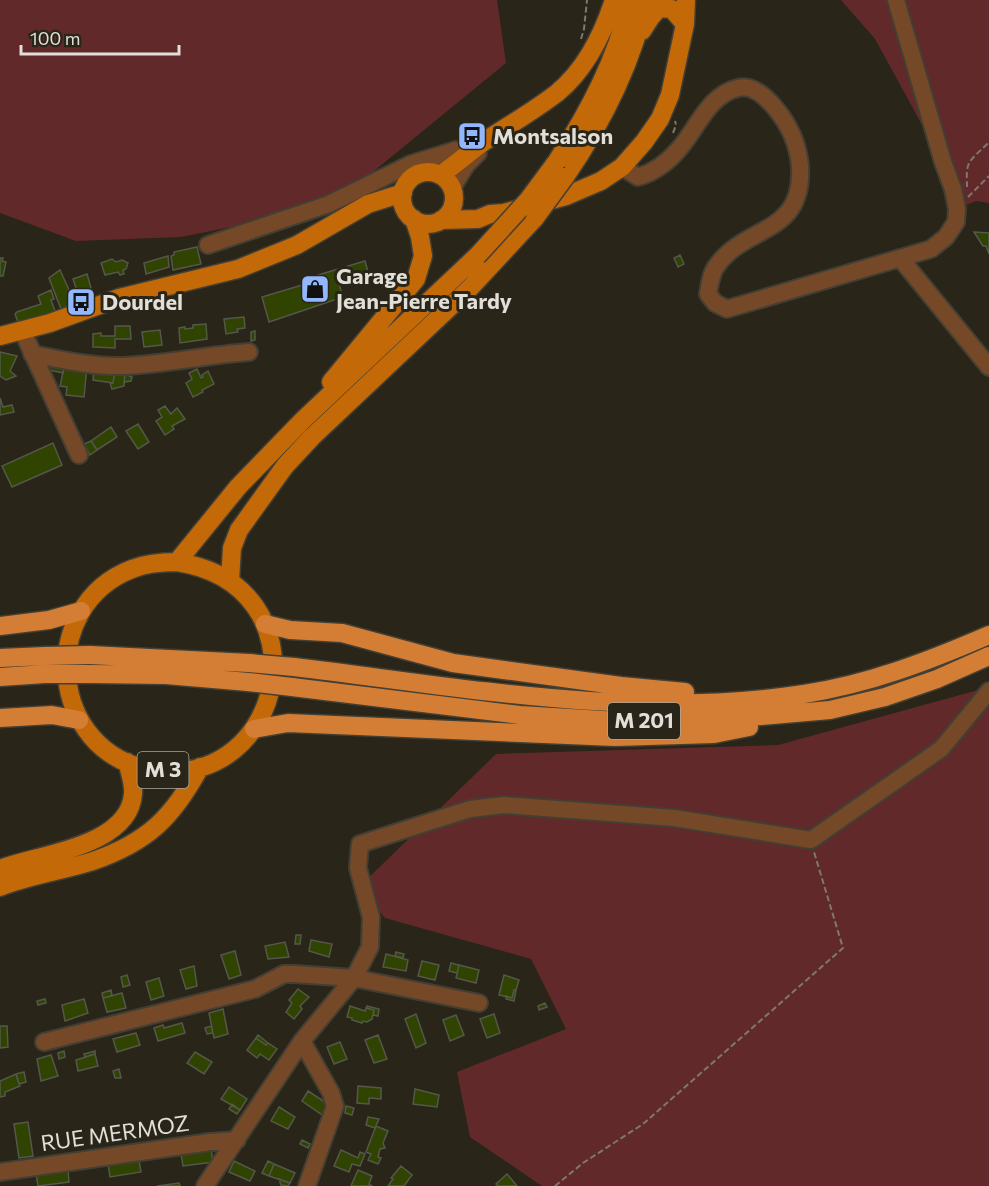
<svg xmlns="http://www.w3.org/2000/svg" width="989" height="1186" font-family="Commissioner,sans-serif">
<rect width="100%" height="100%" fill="#292519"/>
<path fill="#612929" d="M0 0H497L506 63 330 207 181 237 76 241 0 213Z
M841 0H989V203L976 201 966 205 875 39Z
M989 687V1186H542L470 1137 457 1072 566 1029 531 959 385 918 359 887 496 754 778 745Z"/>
<path fill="#304300" stroke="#53584b" stroke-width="1.5" d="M974 232 989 233V254L986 246H983Z
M197 247 201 264 173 270 171 256 174 255V252Z
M680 255 684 264 678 267 674 258Z
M168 256 169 267 146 274 144 263Z
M0 258H3L2 261 6 262 3 276H0Z
M112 259 116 262 122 260 128 263 126 269 123 270 124 274 120 275 118 272 105 275 101 263Z
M365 261 368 272 338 281 343 297 269 322 262 297 319 280 318 275Z
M60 270 75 303 61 309 49 278Z
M87 274 91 288 78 294 73 279Z
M51 290 54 299 51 300 55 311 19 325 15 314 17 312 41 304 38 296Z
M244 317 245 328 237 329 238 332 226 334 224 319Z
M206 324 207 339 180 343 179 328 185 327V329L193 328V325Z
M115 326H130L131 339H115V348L93 347V334L101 333V336H115Z
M160 330 162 345 144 347 142 332Z
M255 331V340L251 341V332Z
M0 352 17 356 10 371 16 376 6 380 0 376Z
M48 360 65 363 63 373 49 370Z
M65 363 87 366 84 397 66 395 67 387 60 386Z
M94 368 115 371 113 383 93 380Z
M197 369 201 378 203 377 202 375 208 371 214 384 202 390 203 392 193 397 186 383 192 379 189 373Z
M115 371 125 372 124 386 112 389 110 383H113Z
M125 374 132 377 131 381 124 382Z
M0 398 3 407 12 405 14 412 0 415Z
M165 406 171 414 177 408 185 419 172 426 174 429 165 435 156 421 162 417 158 410Z
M138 424 149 442 138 449 126 431Z
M111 427 117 437 97 450 91 441Z
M91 441 97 450 90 455 84 444Z
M53 443 62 465 12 487 2 466Z
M296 935H301L300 944H295Z
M311 940 332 944 329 957 309 951Z
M285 942 289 957 268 959 265 946Z
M235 951 241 975 229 979 221 955Z
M396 952 404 954 403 958 395 956Z
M386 954 408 960 406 971 383 967Z
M422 961 439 965 435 980 418 976Z
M451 963 459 965 457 973 449 971Z
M459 965 479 970 476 983 456 978Z
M194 966 197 986 186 989 180 970Z
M127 975 130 985 123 987 121 977Z
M504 975 519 980 516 990H514L512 998 499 995Z
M159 978 164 996 151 1000 146 982Z
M298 989 309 997 300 1006 302 1009 294 1019 286 1012 292 1003 289 1000Z
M111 990 112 996 103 998 102 993Z
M514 990H516L514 1001 506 999V996L512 998Z
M122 993 126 1008 107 1012 103 998Z
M45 999 46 1003 38 1005 37 1001Z
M84 999 88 1013 65 1021 62 1005Z
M545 1003 547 1007 539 1010 538 1006Z
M350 1006 365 1011 366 1008 374 1010 372 1019 367 1022 363 1021 362 1023 352 1020V1018L347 1017Z
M367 1006 379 1009 378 1016 373 1015 374 1010 366 1008Z
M223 1009 228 1034 214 1038 209 1013Z
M416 1014 426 1043 416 1048 405 1019Z
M494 1014 500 1033 487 1038 480 1019Z
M456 1015 464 1035 450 1041 443 1020Z
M182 1023 185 1033 158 1041 154 1028 163 1025 164 1028Z
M0 1026H7L8 1047 0 1048Z
M211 1026 213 1033 207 1034 205 1028Z
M136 1033 140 1045 117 1052 113 1039Z
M258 1035 268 1043 266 1045 256 1038Z
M378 1035 387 1059 374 1063 365 1040Z
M256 1038 266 1045 268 1043 277 1049 269 1060 260 1054 257 1058 247 1050Z
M340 1042 347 1059 334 1064 327 1047Z
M64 1051 65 1057 59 1059 58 1053Z
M95 1051V1054L85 1057 84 1054Z
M195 1052 212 1062 204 1074 187 1063Z
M95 1054 98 1066 78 1071 76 1060Z
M51 1055 58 1076 41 1081 37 1059Z
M119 1069 121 1078H115L113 1071Z
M24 1072 26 1082 19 1084 16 1074Z
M16 1074 20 1086 5 1092V1096L0 1097V1081Z
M358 1086 381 1088V1099L369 1098V1104L357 1103Z
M229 1087 247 1099 240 1110 221 1099Z
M415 1089 439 1095 437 1107 413 1104Z
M308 1091 331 1106 328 1119 302 1101Z
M232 1104 240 1110 237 1114 229 1109Z
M346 1106 354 1108 352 1115 345 1113Z
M279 1107 295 1117 288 1129 271 1121Z
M368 1117 379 1119 375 1128 366 1125Z
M28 1122 33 1156 19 1158 14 1124Z
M376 1126 388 1131 383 1143 385 1148 380 1149 378 1157 381 1158 378 1164 368 1160 371 1154 366 1152Z
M302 1140 310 1144 308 1148 300 1144Z
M211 1149 213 1162 183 1166 181 1154Z
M341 1150 358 1158 360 1152 365 1154 360 1166 352 1164 349 1172 334 1166Z
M139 1160 141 1172 110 1177 108 1164Z
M234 1161 255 1171 250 1181 229 1172Z
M268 1161 274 1164 269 1176 262 1173Z
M274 1164 295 1173 290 1183 269 1176Z
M401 1166 412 1175 404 1186H388L393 1179 391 1178Z
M68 1170 69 1182 38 1186 36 1174Z
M358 1170 372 1176 369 1184 372 1186H351Z
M507 1174 517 1186H498L496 1184Z
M279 1179 290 1183 288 1186 281 1185Z
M179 1183 180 1186H157Z"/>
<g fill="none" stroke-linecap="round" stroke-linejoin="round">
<g stroke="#433f34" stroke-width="20">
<path id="minor" d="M622 167 638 177C655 172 668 162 679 149 697 129 708 95 738 88 753 84 767 98 776 109 790 126 798 143 800 166 804 235 748 224 718 264 711 272 710 283 708 294L715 303 727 309 931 249 946 237 956 222 957 209 953 189 943 162 896 0
M452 188 466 165 478 153
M208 245 329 204 411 164 456 150 468 154
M900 258 989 367
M22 330 79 455
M32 354C63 360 93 367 124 366 166 364 207 355 249 352
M302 1041 331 1093 335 1106 307 1186
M44 1042 255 989 284 974H294L354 978 479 1003
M0 1172 210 1142 237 1140
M205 1186 302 1041 354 978 370 947 371 917 358 868 360 844 470 809 504 805 674 818 811 840 941 749 989 691"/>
</g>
<g stroke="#433f34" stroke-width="21">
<path id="major" d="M642 31 651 17 659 8 672 9 685 24
M557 161C589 111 617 59 630 0
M402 198a26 26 0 1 1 52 0a26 26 0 1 1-52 0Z
M440 175C457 164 471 150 488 139 511 124 535 110 557 93 585 70 603 34 614 0
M565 177C602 123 632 65 646 0
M441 220 478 219 490 214 504 213 566 196 601 181 622 167 644 142 660 119 670 95 685 24 686 0
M0 336 50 323 119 298 238 269 297 245 368 204 403 193
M331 382 416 279 423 256 420 237 414 219
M177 562C327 585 288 791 152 770 48 753 36 606 132 569 147 563 162 562 177 562L238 487 303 420 477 256
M230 581 232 548 239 530 285 466 312 437 470 288 535 218
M0 869C38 854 129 847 133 794 134 783 130 773 127 762
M0 887C30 875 62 871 93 861 148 842 173 817 200 767"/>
</g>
<g stroke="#433f34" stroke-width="21">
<path id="highway" d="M265 624 290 630 342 633 453 663 621 686 685 692
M0 626 49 620 81 611
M90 655 249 663
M0 658 45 656
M294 667C462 687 634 720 804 694 869 684 929 661 989 635
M89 674 166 675 248 682
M0 677 45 674
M292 687 520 715 618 721 715 720 830 710 885 697 937 679 989 656
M0 718 52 715 79 720
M254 729 288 723 615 737 714 734 749 727"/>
</g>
<path stroke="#7c796e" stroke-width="2" stroke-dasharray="6 3" stroke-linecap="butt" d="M581 39 584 29 587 0
M673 133 676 125 675 121
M967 187C967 181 966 172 968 166 970 158 983 149 989 142
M968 197 989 176
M555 1186 583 1163 643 1124 843 948 814 852"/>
<use href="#minor" stroke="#754927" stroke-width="16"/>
<use href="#major" stroke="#c36908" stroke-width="18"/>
<use href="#highway" stroke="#d47e35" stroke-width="18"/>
<g stroke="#433f34" stroke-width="21" stroke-linecap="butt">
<path id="major-bridge" d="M535 218 565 177
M477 256 528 200 557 161"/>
</g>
<g stroke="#433f34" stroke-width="21" stroke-linecap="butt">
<path id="highway-bridge" d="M45 656 90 655
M249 663 294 667
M45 674H89
M248 682 292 687"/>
</g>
<use href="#major-bridge" stroke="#c36908" stroke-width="18"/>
<use href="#highway-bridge" stroke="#d47e35" stroke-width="18"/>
</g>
<defs>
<g id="bus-square" transform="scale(1.5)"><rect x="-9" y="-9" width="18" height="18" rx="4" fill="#92b7fd" stroke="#292519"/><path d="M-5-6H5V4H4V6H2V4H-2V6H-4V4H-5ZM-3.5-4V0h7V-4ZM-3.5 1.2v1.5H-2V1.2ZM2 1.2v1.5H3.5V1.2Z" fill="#111"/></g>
<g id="shop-square" transform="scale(1.5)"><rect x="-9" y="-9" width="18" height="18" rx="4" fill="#92b7fd" stroke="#292519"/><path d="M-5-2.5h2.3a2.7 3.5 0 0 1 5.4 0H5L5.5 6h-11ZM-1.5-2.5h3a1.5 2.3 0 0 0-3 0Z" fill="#111"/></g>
</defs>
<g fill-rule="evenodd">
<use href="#bus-square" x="472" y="136"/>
<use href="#shop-square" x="315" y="289"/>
<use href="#bus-square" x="81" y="302"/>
</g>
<g text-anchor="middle" stroke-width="6" stroke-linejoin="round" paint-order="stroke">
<g fill="#292519" stroke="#aaa79e" stroke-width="1.5">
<rect x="608" y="703" width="72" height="36" rx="4.5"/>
<rect x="137.5" y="752" width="51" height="36" rx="4.5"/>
</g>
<g font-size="21" font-weight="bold" fill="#e1dfd7">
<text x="644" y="728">M 201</text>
<text x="163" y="777">M 3</text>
</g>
<g font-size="22" font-weight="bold" fill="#e1dfd7" stroke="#292519" text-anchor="start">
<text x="493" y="144">Montsalson</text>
<text x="336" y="284">Garage<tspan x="336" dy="25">Jean-Pierre Tardy</tspan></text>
<text x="102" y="310">Dourdel</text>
</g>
<g font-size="22" fill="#e1dfd7" stroke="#292519">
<text transform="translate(115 1133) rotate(-8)" y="8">RUE MERMOZ</text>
</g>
</g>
<path d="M21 45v9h158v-9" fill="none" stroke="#e1dfd7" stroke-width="3"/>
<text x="30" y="45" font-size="18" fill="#e1dfd7" stroke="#292519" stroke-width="4.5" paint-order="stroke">100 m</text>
</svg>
